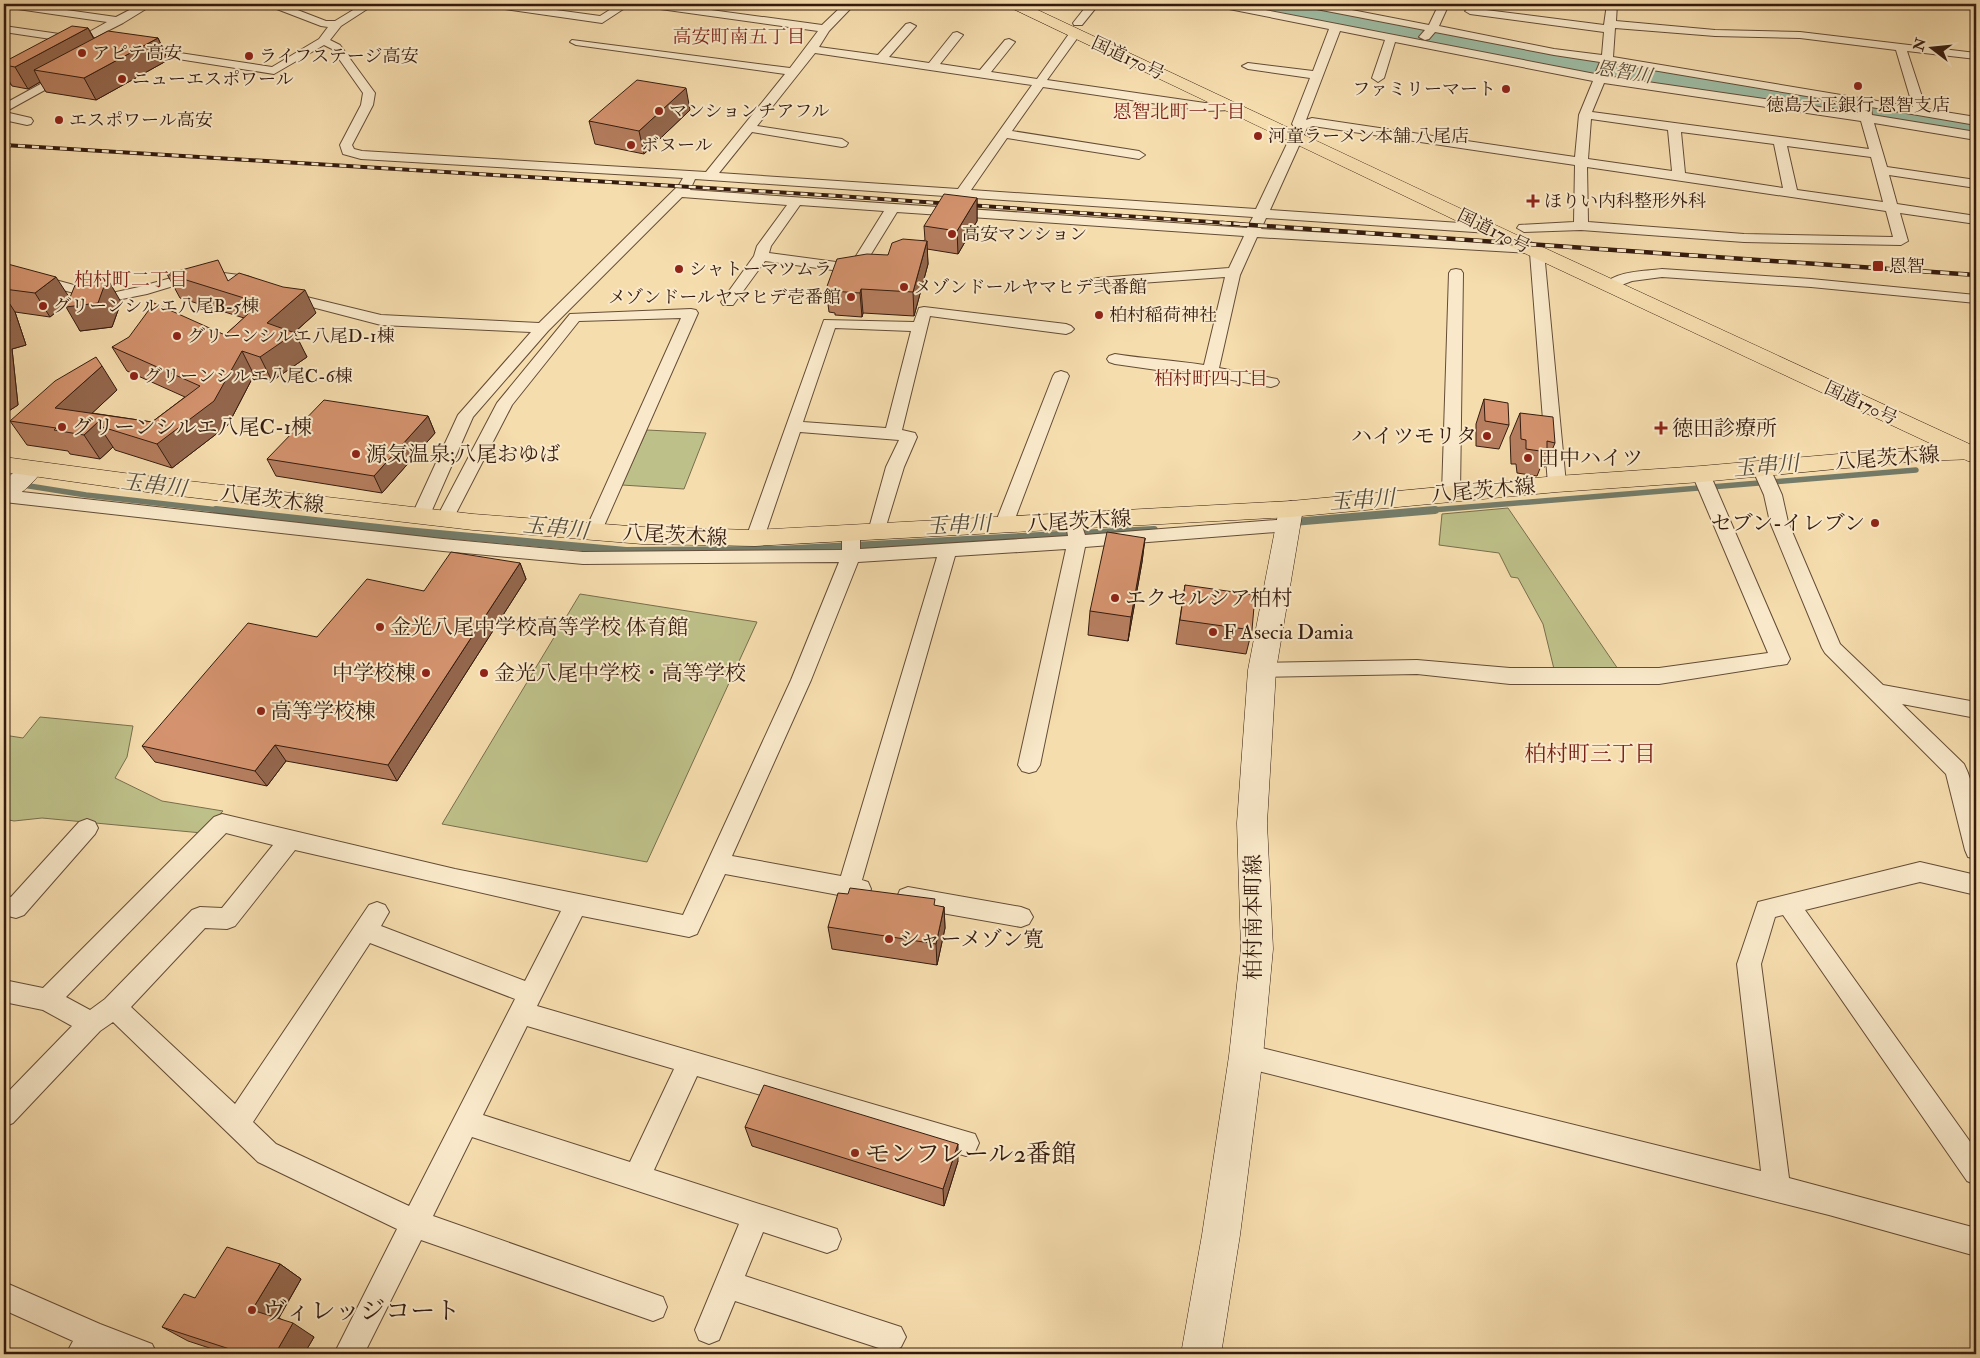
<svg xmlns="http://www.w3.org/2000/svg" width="1980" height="1358" font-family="'IM FELL Double Pica','Noto Serif JP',serif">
<rect width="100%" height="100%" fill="#f6ddae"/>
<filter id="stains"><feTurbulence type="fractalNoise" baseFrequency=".004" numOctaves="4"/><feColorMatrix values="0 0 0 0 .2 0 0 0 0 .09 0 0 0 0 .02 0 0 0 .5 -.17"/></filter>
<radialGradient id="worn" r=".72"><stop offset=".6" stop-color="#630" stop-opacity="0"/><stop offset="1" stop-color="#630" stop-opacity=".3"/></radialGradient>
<path fill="#bec089" stroke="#796e4c" d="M647 430 706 433 684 489 622 485Z
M1508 508 1618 669H1554L1543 624 1518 578 1511 577 1499 553 1439 545 1442 514Z
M580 594 757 622 647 862 442 824Z
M40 717 133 726 127 757 115 778 162 801 223 811 202 833 42 818 14 821 4 819V735L23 738Z"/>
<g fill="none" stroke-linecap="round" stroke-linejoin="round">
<path stroke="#747c69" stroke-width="5.5" d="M4 482 86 495 227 511
M1420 511 1916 470"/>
<path stroke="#747c69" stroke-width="8" d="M216 510 406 531 626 551 777 550 1154 530
M1293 522 1435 510"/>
<path fill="#9ebda5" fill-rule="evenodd" d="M1262 4H1309L1537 49 1976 121V137L1537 65 1274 11 1265 9Z"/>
<g stroke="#644c36" stroke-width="2">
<path id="street" d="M4 4H24L116 17 141 4H154L123 23 70 50 64 47 71 42 4 32V26L80 37 107 22 4 7Z
M268 4H282L326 21H335L363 4H375L341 26 330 40 340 45 375 93 373 105 352 145 354 149 362 151 706 172 785 74 576 45 570 42 572 40 790 68 818 31 646 7 641 4H667L822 25 844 4H855L829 31 819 47 878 55 906 24 910 23 916 26 889 57 929 63 953 33 957 32 963 35 940 64 980 70 1005 40 1009 39 1015 42 991 72 1037 79 1071 31 1075 30 1081 33 1047 80 1205 103 1231 102 1237 106 1231 110 1205 111 1043 87 1012 131 1139 151 1145 155 1139 159 1007 138 971 190 1256 209 1295 127 1292 124 1310 78 1248 69 1242 66 1248 63 1313 71 1329 29 1219 7 1214 4H1234L1595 74 1600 62 1554 55 1435 32 1429 39 1425 40 1419 37 1425 30 1306 7 1301 4H1321L1429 25 1439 4H1449L1439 26 1554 49 1602 55 1604 32 1470 14 1465 11 1470 8 1604 25 1607 4H1617L1616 21 1715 30 1800 32 1976 53V59L1907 51 1926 109 1976 117V125L1871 107 1872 115 1976 132V140L1874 123 1887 167 1976 180V188L1889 175 1897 204 1976 216V224L1900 213 1908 241 1901 245 1744 242 1581 230 1524 232 1517 228 1519 225 1574 222 1575 165 1313 126 1307 128 1270 210 1489 225 1496 229 1489 233 1266 218 1261 229 1531 245 1542 249 1544 252 1566 484 1563 488 1557 490 1551 488 1548 484 1530 253 1257 237 1240 275 1219 368 1277 379 1279 382 1277 385 1271 387 1171 369 1157 370 1115 364 1109 362 1107 359 1109 356 1115 354C1145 359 1174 360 1204 365L1225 277 1098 286 1093 285 1091 282 1093 279 1098 278 1229 268 1244 236 897 212 860 272 855 273 765 261 733 305H723L721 302 754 256 757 246 787 205 682 197 548 331 473 417 429 517 426 521 420 523 414 521 411 517 458 415 531 332 381 325 281 299 279 296 281 293 286 292 381 315 539 323 679 185 683 178 361 159 343 154 340 145 361 105 363 93 332 49 324 45 274 74 140 53 134 50 140 47 272 67 319 39 328 27 321 26 269 6ZM1615 28 1715 36 1800 38 1896 50 1913 107 1613 57ZM1340 31 1385 40 1372 78 1378 82 1384 78 1395 42 1593 81 1579 115 1575 157 1312 118 1306 120ZM815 53 1032 85 958 189 719 173 752 132 842 147 846 146 848 143 842 139 757 126ZM1611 63 1860 105V113L1606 76ZM1604 83 1861 121 1869 149 1592 112ZM1591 119 1668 130 1672 171 1588 159ZM1681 132 1774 144 1783 188 1685 173ZM1787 146 1871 157 1883 202 1797 190ZM1587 167 1886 211 1893 237 1744 234 1588 222ZM695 179 1253 217 1247 228 690 190ZM800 205 884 211 851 264 769 253 771 246Z
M486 4H512L600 16 619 4H631L602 23 491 7Z
M1088 4H1099L1082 25H1074L1073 23Z
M1707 4H1752V6C1746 11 1712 9 1707 4Z
M31 66 35 67 37 69 35 71 4 87V79Z
M68 69 74 73 72 75 5 112 31 118 33 121 31 124 27 125 4 120V104Z
M4 266 107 294 139 287 178 276 208 271 247 276 264 283 266 286 264 289 259 290 239 283 208 279 180 284 147 294 107 302 4 274Z
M1456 269 1461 270 1463 273 1460 493 1457 497 1451 499 1445 497 1442 493 1449 273 1451 270Z
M1662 269 1811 279 1976 295V303L1811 287 1662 277 1632 281 1611 289 1606 288 1604 285C1614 271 1646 271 1662 269Z
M924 307 1066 324 1071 326 1074 329 1071 332 1066 334 930 316 902 430 915 433 917 437 904 467 883 536 877 538 871 536 868 532 886 467 899 440 800 432 764 538 761 542 755 544 749 542 746 538 824 320 914 322 919 308ZM835 328 911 331 886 428 803 422Z
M691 309 696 310 698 313 600 535 594 537 588 535 585 531 681 318 579 321 512 405 451 523 445 525 439 523 436 519 497 403 570 314Z
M1061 371 1067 373 1069 376 1013 524 1010 528 1004 530 998 528 995 524 1053 376 1055 373Z
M1761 462 1767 464 1770 468 1782 495 1788 522 1840 644 1883 685 1976 702V718L1902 704 1964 764C1979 793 1976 827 1976 859L1968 857 1965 850 1946 774 1825 653 1822 648 1770 522 1764 495 1752 468 1755 464Z
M1701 468 1707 470 1710 474 1790 659 1787 664 1659 684H1510L1417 674 1262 677 1255 675 1252 670 1255 665 1262 663 1417 660 1510 668H1659L1768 653 1692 474 1695 470Z
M4 490 443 539 583 552 842 550V533L845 529 851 527 857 529 860 533V549L1068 536 1067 530 1070 526 1076 524 1082 526 1085 535 1288 519 1294 521 1297 525 1294 529 1288 531 1085 547 1040 765 1036 771 1029 773 1022 771 1018 765 1066 549 955 556 862 880 868 882 871 889 868 896 860 899 725 874 697 934 689 937 582 916 537 1006 975 1134 979 1143 975 1152 966 1156 697 1076 654 1170 837 1229 841 1239 837 1249 827 1253 763 1232 745 1276 901 1327 906 1337 901 1347 891 1352 735 1301 719 1340 709 1344 699 1340 695 1330 739 1224 472 1137 433 1216 663 1297 667 1307 663 1317 653 1321 421 1240 364 1354H334L397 1229 258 1162 113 1022 100 1031 13 1123 4 1127V1096L72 1026 43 1010 4 1002V980L43 988 214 817 222 814 455 869 683 915 791 680 839 562 583 564 443 551 4 502ZM937 557 841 876 732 856 811 680 858 562ZM226 833 273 845 222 908 200 907 192 910 105 999 90 1010 66 997ZM295 850 561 911 525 981 381 926 389 912 385 905 377 902 369 905 235 1104 131 1007 205 928 227 929 235 926ZM370 943 515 999 409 1206 276 1144 253 1122ZM527 1026 674 1069 630 1162 483 1115Z
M87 819 95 822 98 828 95 834 24 915 16 918 4 915V895L11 897 79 822Z
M1920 862 1976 875V895L1920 882 1805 910 1976 1150V1185L1967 1181 1783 915 1775 917 1761 964 1789 1178 1976 1228V1256L1829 1215 1246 1068 1237 1064 1233 1056 1237 1048 1246 1044 1761 1171 1737 964 1758 902Z
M908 887 1021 907 1029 910 1033 917 1029 924 1021 927 908 907 900 904 897 897 900 890Z
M4 1282 100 1324 152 1344 157 1354H66L73 1341 4 1310Z"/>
</g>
<g stroke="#341b0e" stroke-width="1">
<path id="secondary" d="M31 461 39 464 43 469C35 482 18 498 4 502V481L23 464Z
M1291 501 1300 503 1303 509 1276 670 1267 823 1273 949 1263 1056 1240 1235 1221 1354H1181L1202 1235 1229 1056 1241 949 1237 823 1248 670 1279 509 1282 503Z"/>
</g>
<g stroke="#341b0e" stroke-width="1">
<path id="primary" d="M1976 445V459L1919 461 1701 482 1557 492 1291 517 755 546 642 544 473 530 154 493 4 472V457L154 477 473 514 642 527 755 530 1291 501 1557 476 1701 466 1919 447Z"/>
</g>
<g stroke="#341b0e" stroke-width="1">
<path id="highway" d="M1007 4H1025L1538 245 1976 447V463L1968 461 1524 253 1009 7Z"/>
</g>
<use href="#street" fill="#f9e9ca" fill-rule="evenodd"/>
<use href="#secondary" fill="#f9e9ca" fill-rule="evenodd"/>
<use href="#primary" fill="#f6ddae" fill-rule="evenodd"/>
<use href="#highway" fill="#f6ddae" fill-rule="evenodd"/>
<g stroke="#341b0e" stroke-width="4">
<path id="rail-far1" d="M4 145 838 196 1240 224"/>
</g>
<g stroke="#341b0e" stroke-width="4.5">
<path id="rail" d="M1222 223 1976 275"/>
</g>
<use href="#rail-far1" stroke="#f9e9ca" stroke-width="2.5" stroke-dasharray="7" stroke-linecap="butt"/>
<use href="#rail" stroke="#f9e9ca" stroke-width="3" stroke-dasharray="9" stroke-linecap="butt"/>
</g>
<path fill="#b67e5f" stroke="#341b0e" d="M88 28 94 38H158L168 60 96 100 46 92 40 82 28 89 12 86 4 72V62Z
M690 110 644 154 595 144 589 121Z
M977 198V221L958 254 927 249 928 264 914 316 863 313 862 317 835 315V313L829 312 826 289 888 255 925 240 924 226Z
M4 263 69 298 121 302 112 327 80 331 67 303 50 317 15 312 26 345 12 349 18 405 4 414Z
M167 274 228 281 316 313 294 333 307 357 272 381 254 375 228 425 172 468 115 450 113 447 100 459 70 454 68 451 27 445 10 421 117 390 92 413 152 422 185 397 127 371 112 347 225 335 244 318 180 298Z
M1484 399 1509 425 1499 449 1476 446V424Z
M1520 413 1555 443 1545 467 1541 466 1537 476 1517 473 1516 464H1511L1510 437Z
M428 416 435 433 382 493 276 476 267 459Z
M1145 538 1142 562 1128 641 1088 635 1090 611Z
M520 563 526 579 397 781 286 761 267 786 155 762 142 746 317 637 424 591Z
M1185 585 1252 630 1246 654 1176 644Z
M935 906 944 907 945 928 937 965 832 949 828 927Z
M745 1127 958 1161 944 1206 752 1146Z
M280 1264 301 1279 279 1318 314 1337 304 1354H228L188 1341 162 1327 195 1298Z"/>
<path fill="#94674d" stroke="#341b0e" d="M88 28 99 49 34 70 40 82 28 89 15 67Z
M158 38 168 60 96 100 84 78Z
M686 88 690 110 644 154 639 131Z
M977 198V221L958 254 957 231Z
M927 241 928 264 914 316 913 292Z
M56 277 71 300 50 317 35 293Z
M107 278 121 302 112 327 80 331 66 307Z
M861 289 863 313 862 317 860 293Z
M305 290 316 313 289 337 295 333 307 357 272 381 260 357 267 323Z
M4 295 15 312 26 345 12 349 18 405 4 414Z
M242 351 254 375 228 425 172 468 157 444Z
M102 366 117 390 72 432 55 408Z
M428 416 435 433 382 493 374 476Z
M100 420 99 426 113 447 100 459 84 435Z
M1145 538 1142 562 1128 641 1131 617Z
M520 563 526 579 397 781 388 765Z
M275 745 286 761 267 786 255 771Z
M944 907 945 928 937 965 936 944Z
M958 1144V1161L944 1206 943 1189Z
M280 1264 301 1279 275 1324 252 1310Z
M293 1323 314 1337 304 1354H275Z"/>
<path fill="#d4936e" stroke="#341b0e" d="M72 26 88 28 15 67 4 65V62Z
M108 31 158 38 84 78 34 70Z
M637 80 686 88 639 131 589 121Z
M944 194 977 198 957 231 924 226Z
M903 239 927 241 913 292 861 289 860 293 832 291 834 289H826L837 259 867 254 888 255 892 243Z
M218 260 228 281 239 273 283 287 305 290 267 323 295 333 260 357 242 351 214 401 157 444 99 426 100 420 84 435 54 430 56 428 10 421 55 381 96 357 102 366 55 408 152 422 200 386 112 347 129 337 154 303 225 335 260 303 167 274Z
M4 263 56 277 35 293 4 289Z
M78 278 93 280 107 278 98 303 66 307Z
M4 301 10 321 4 323Z
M1484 399 1508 403 1509 425 1485 421Z
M324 400 428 416 374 476 267 459Z
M1520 413 1553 417 1555 443 1547 441V452L1526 449V440L1521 439Z
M1107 532 1145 538 1131 617 1090 611Z
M451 552 520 563 388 765 275 745 255 771 142 746 248 623 317 637 367 579 424 591Z
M1185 585 1255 595 1252 630 1180 620Z
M850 888 935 899 934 905 944 907 936 944 828 927 838 893 848 894Z
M764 1085 958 1144 943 1189 745 1127Z
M227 1247 280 1264 252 1310 293 1323 275 1354H245L162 1327 184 1294 195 1298Z"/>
<g fill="#8f2418" stroke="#f9e9ca" stroke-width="2">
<circle cx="82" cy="53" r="5"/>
<circle cx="249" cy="56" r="5"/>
<circle cx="122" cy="79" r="5"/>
<circle cx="1858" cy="86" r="5"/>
<circle cx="1506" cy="89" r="5"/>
<circle cx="659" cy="111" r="5"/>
<circle cx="59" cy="120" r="5"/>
<circle cx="1258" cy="136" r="5"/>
<circle cx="631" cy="145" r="5"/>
<path d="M1530.5 193.5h5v5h5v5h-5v5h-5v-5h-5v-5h5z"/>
<circle cx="952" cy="234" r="5"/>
<rect x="1872" y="260" width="12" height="12" rx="2.5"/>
<circle cx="679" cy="269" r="5"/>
<circle cx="904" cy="287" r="5"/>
<circle cx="851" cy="297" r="5"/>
<circle cx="43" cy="306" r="5"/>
<circle cx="1099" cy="315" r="5"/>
<circle cx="177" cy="336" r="5"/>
<circle cx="134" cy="376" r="5"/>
<circle cx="62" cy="427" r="5"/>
<path d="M1658.5 420.5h5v5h5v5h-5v5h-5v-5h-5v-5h5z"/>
<circle cx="1487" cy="436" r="5"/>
<circle cx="356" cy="454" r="5"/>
<circle cx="1528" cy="458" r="5"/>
<circle cx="1875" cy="523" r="5"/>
<circle cx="1115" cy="598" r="5"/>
<circle cx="380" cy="627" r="5"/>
<circle cx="1213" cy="632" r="5"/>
<circle cx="426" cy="673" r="5"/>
<circle cx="484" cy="673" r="5"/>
<circle cx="261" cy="711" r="5"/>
<circle cx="889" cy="939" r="5"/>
<circle cx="855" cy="1153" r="5"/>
<circle cx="252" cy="1310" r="5"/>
</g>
<g text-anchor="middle" stroke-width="4" stroke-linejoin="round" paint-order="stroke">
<g font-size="18" fill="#341b0e" stroke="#f9e9ca" text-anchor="start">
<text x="92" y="59">アピテ高安</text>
<text x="259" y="62">ライフステージ高安</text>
<text x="132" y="85">ニューエスポワール</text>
<text x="1496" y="95" text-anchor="end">ファミリーマート</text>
<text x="1858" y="111" text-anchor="middle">徳島大正銀行 恩智支店</text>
<text x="669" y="117">マンションチアフル</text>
<text x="69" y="126">エスポワール高安</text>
<text x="1268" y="142">河童ラーメン本舗 八尾店</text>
<text x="641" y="151">ボヌール</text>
<text x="1544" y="207">ほりい内科整形外科</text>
<text x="962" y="240">高安マンション</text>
<text x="1889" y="272">恩智</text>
<text x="689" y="275">シャトーマツムラ</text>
<text x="914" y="293">メゾンドールヤマヒデ弐番館</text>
<text x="841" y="303" text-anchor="end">メゾンドールヤマヒデ壱番館</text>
<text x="53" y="312">グリーンシルエ八尾B-5棟</text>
<text x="1109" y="321">柏村稲荷神社</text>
<text x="187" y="342">グリーンシルエ八尾D-1棟</text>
<text x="144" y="382">グリーンシルエ八尾C-6棟</text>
</g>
<g font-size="18" fill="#341b0e" stroke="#f9e9ca">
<text transform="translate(1128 58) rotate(25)" y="6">国道170号</text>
<text transform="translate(1494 231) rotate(26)" y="6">国道170号</text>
<text transform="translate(1861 403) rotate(25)" y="6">国道170号</text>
</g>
<g font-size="19" fill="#7a1f14" stroke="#f9e9ca">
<text x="739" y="43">高安町南五丁目</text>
<text x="1179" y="118">恩智北町一丁目</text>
<text x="131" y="286">柏村町二丁目</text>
<text x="1211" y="385">柏村町四丁目</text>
</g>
<g font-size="19" font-style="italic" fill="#544c3b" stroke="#f9e9ca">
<text transform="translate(1624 71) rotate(9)" y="7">恩智川</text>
</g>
<g font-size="21" fill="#341b0e" stroke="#f9e9ca" text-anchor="start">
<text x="72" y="434">グリーンシルエ八尾C-1棟</text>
<text x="1672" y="435">徳田診療所</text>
<text x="1477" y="443" text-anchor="end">ハイツモリタ</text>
<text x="366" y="461">源気温泉;八尾おゆば</text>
<text x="1538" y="465">田中ハイツ</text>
<text x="1865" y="530" text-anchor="end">セブン-イレブン</text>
<text x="1125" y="605">エクセルシア柏村</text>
<text x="390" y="634">金光八尾中学校高等学校 体育館</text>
<text x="1223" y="639">F Asecia Damia</text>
<text x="416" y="680" text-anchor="end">中学校棟</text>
<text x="494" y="680">金光八尾中学校・高等学校</text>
<text x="271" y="718">高等学校棟</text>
<text x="899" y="946">シャーメゾン寛</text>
</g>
<g font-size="21" fill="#341b0e" stroke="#f9e9ca">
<text transform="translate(1887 458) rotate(-4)" y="7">八尾茨木線</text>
<text transform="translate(1483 490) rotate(-5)" y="7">八尾茨木線</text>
<text transform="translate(272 499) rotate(7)" y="7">八尾茨木線</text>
<text transform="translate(1079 521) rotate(-3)" y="7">八尾茨木線</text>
<text transform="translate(675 535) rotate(3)" y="7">八尾茨木線</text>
<text transform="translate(1253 917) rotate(-90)" y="7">柏村南本町線</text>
</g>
<g font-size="22" font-style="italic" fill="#544c3b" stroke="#f9e9ca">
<text transform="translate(1766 465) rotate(-5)" y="8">玉串川</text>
<text transform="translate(154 484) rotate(7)" y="8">玉串川</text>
<text transform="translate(1362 499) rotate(-4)" y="8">玉串川</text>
<text transform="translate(958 524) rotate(-3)" y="8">玉串川</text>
<text transform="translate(556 527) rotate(6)" y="8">玉串川</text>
</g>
<g font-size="22" fill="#7a1f14" stroke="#f9e9ca">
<text x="1590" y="761">柏村町三丁目</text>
</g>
<g font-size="25" fill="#341b0e" stroke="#f9e9ca" text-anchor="start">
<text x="865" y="1162">モンフレール2番館</text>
<text x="262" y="1319">ヴィレッジコート</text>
</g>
</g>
<rect width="1980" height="1358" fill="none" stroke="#f6ddae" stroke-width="20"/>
<rect x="5" y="5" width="1970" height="1348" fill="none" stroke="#341b0e" stroke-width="2.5"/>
<rect x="10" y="10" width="1960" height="1338" fill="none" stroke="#341b0e"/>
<g transform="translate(1932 48) rotate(286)" stroke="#f9e9ca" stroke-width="4" paint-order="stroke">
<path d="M0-4L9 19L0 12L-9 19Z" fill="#341b0e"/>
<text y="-8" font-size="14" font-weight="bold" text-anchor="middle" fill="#341b0e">N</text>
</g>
<rect width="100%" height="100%" filter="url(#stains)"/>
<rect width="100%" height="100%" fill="url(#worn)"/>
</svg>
